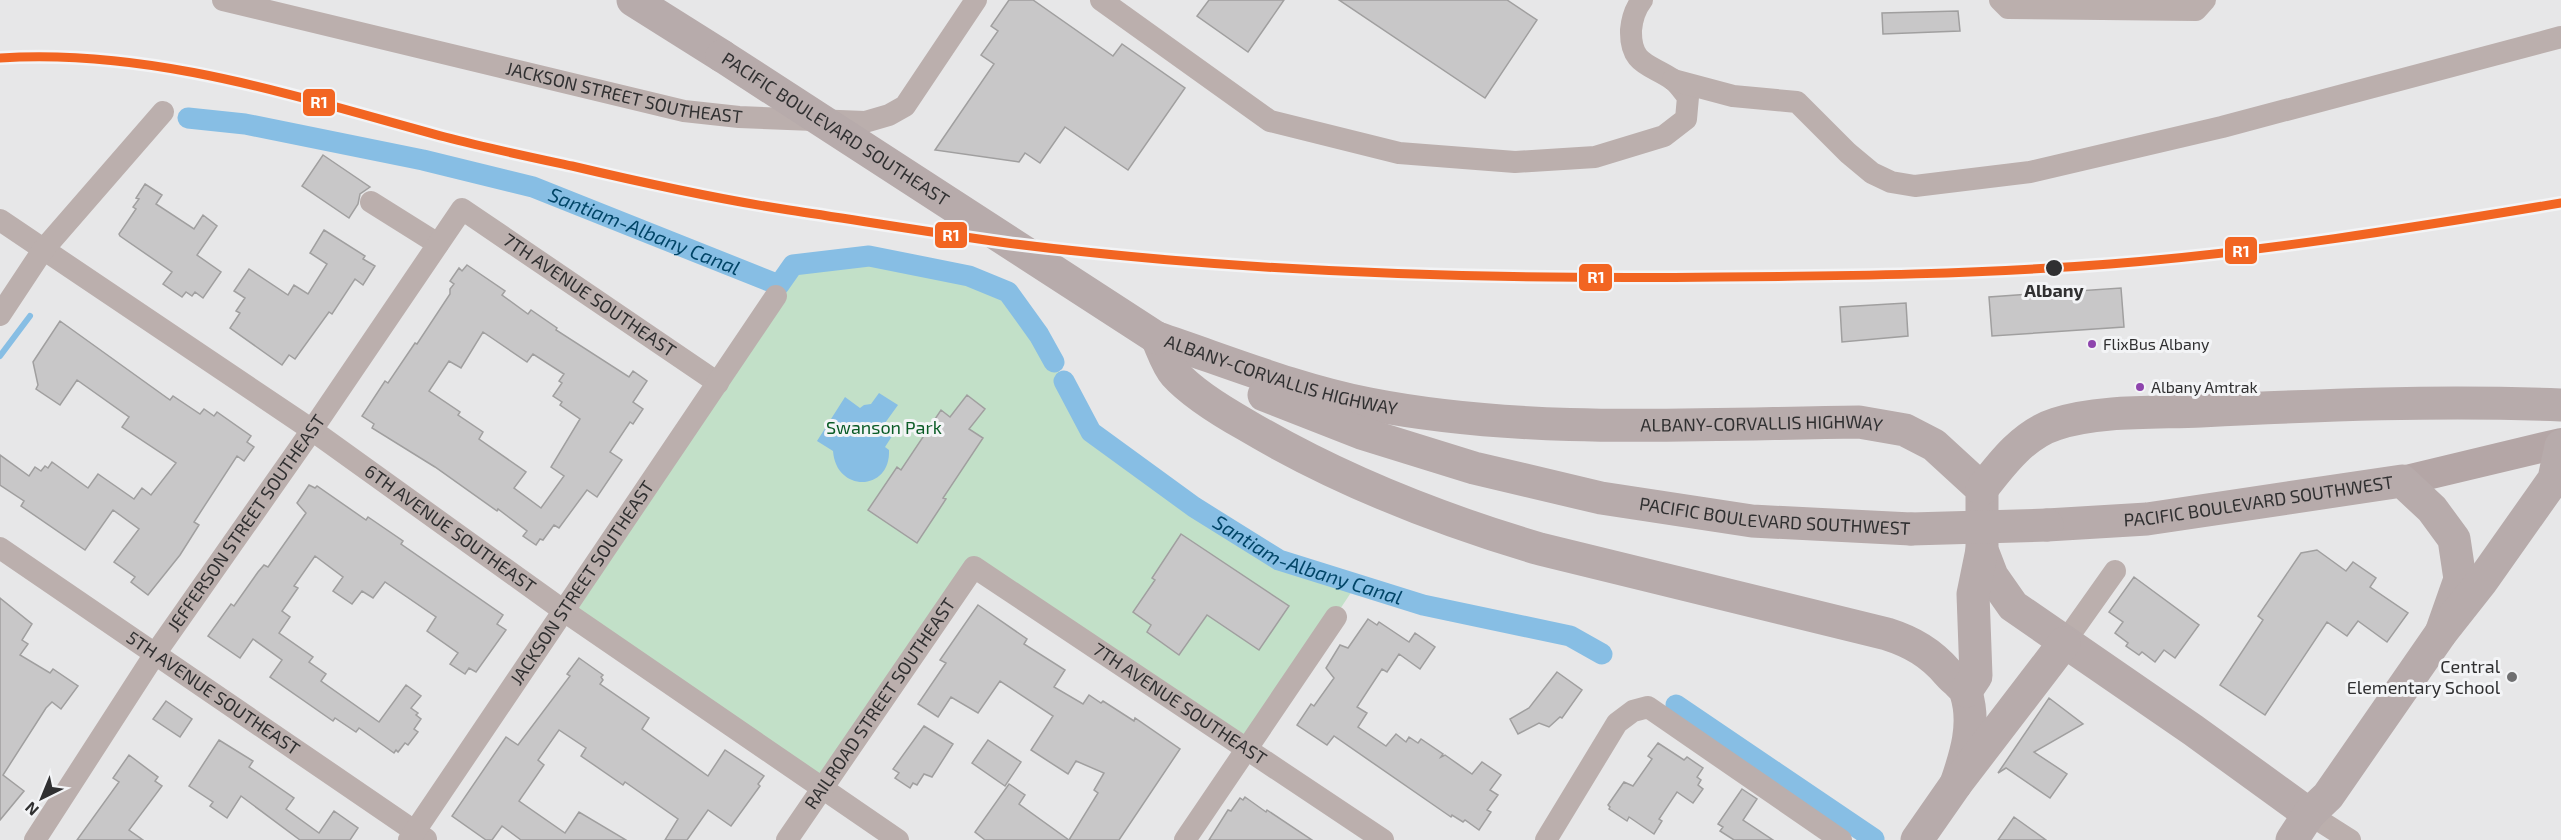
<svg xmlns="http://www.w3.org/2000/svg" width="2561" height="840" font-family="'Exo 2',sans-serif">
<rect width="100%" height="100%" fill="#e7e7e8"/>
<path fill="#c2e0c8" d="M869 256 969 276 1008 292 1039 335 1092 432 1194 507 1279 560 1356 585 1248 748 974 567 823 790 564 611 793 265Z"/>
<path fill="#87bee4" d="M879 393 898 405 885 423H882L886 429 891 428 894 433 885 447 889 450C891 492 836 493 833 451L817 441 845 397 860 408 864 405 871 404Z"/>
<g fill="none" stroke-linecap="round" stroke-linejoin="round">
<path stroke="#87bee4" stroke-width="6" d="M0 356 30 316"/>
<g stroke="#87bee4" stroke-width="21">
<path id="s1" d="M188 118 245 124 423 160 533 187 779 285 793 265 869 256 969 276 1008 292 1039 335 1054 362"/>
<path id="s2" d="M1064 381 1091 432 1194 507 1279 560 1423 605 1570 636 1602 654"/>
<path d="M1676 705 1874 839"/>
</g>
</g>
<path fill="#c8c7c8" stroke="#a09f9f" stroke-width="1.5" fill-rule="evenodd" d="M1009 0H1033L1113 56 1122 44 1185 88 1128 170 1065 127 1040 163 1025 153 1019 162 935 150 994 64 981 55 998 31 991 26Z
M1209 0H1284L1248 52 1197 16Z
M1339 0H1507L1537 20 1485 98Z
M1958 11 1960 31 1883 34 1882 13Z
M323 155 370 187 360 194 358 204 349 218 302 186Z
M145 184 162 195 156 204 194 229 203 215 217 226 197 255 221 272 203 298 195 292 192 296 186 292 182 297 163 284 172 272 120 236 119 234 136 209 133 207 139 199 136 198Z
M324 230 365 256 363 259 375 266 363 285 355 279 332 314 329 312 295 359 289 355 282 365 230 328 240 313 236 311 245 298 234 291 249 269 288 295 294 285 308 294 327 264 310 253Z
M467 265 505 291 502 295 528 314 531 310 557 328 556 330 629 377 633 371 647 381 633 402 643 409 633 424 630 422 610 452 622 460 597 497 587 490 559 528 554 525 543 540 540 539 536 545 523 536 527 531 498 509 497 511 435 467 372 428 374 424 362 416 385 381 388 383 415 343 417 344 450 294V289L454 284 450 281 459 268 462 271ZM483 332 527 362 533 354 564 374 559 381 562 383 553 396 562 402 560 405 580 419 551 467 564 476 541 508 514 488 526 472 479 439 483 432 458 415 460 412 429 391 449 361 461 368Z
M2121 288 2124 327 1992 336 1989 297 2044 293 2043 290 2063 289V292Z
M1906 303 1908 336 1842 342 1840 307Z
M60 321 170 400 173 396 200 414 204 409 214 416 217 412 251 436 247 442 254 447 244 461 237 456 194 522 199 525 180 555 148 595 131 582 135 577 114 562 139 529 113 510 85 550 21 506 24 501 0 485V455L29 476 35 467 41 471 45 466 48 468 52 462 88 488 98 474 134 499 142 488 151 495 176 463 122 427 129 417 77 380 60 405 36 389 38 385 33 362Z
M967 395 985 409 969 429 983 438 943 498 946 499 917 543 868 510 897 467 901 470 941 410 950 417Z
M309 485 315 488 317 486 366 520 368 517 403 541 401 544 503 615 497 624 506 630 476 672 469 668 465 674 450 664 458 653 427 631 436 617 385 582 373 598 362 591 352 604 333 591 343 577 315 556 294 586 298 588 282 611 290 617 279 633 313 657 309 662 326 674 321 681 379 722 406 685 421 696 411 708 418 713 416 715 421 719 414 729 418 732 408 745 405 743 398 752 396 750 394 753 359 728 356 732 335 718 333 721 270 677 282 660 253 639 240 658 208 636 231 604 234 606 258 572 264 565 268 567 306 513 297 503Z
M1181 534 1289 606 1259 650 1207 615 1179 655 1147 632 1151 625 1133 612 1155 580 1152 578Z
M2317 550 2346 571 2353 562 2376 578 2370 587 2408 613 2387 642 2358 621 2347 636 2327 622 2265 715 2220 685 2263 620 2258 616 2301 553Z
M2134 577 2199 625 2175 658 2164 650 2155 662 2142 652 2139 655 2126 646 2128 643 2115 633 2123 622 2109 612Z
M0 598 32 624 22 640 28 644 20 655 50 673 53 669 78 686 61 709 52 702 46 708 3 775 24 791 0 820Z
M978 605 1027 639 1024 644 1065 670 1054 687 1083 704 1089 695 1101 703 1103 701 1134 721 1135 718 1180 749 1119 840H985L975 832 1009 784 1025 795 1019 804 1069 840 1098 793 1094 790 1104 773 1076 761 1068 774 1031 750 1053 716 1000 681 978 713 951 697 938 717 918 704 946 663 940 660Z
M1368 619 1377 625 1379 622 1409 642 1415 633 1435 647 1420 669 1399 654 1387 672 1382 669 1357 707 1367 713 1358 727 1386 746 1396 734 1406 742 1409 737 1418 743 1421 739 1443 754 1441 757 1445 755 1472 774 1482 762 1501 775 1490 790 1498 795 1487 810 1491 812 1479 830 1465 820 1463 822 1452 815 1451 817 1334 736 1327 745 1297 725 1311 704 1314 706 1334 678 1326 668 1340 645 1348 648Z
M579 658 603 675 601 677 603 680 600 684 649 718 642 729 708 776 725 750 764 776 758 784 760 786 731 826 708 810 687 840H665L678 819 625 782 623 785 581 756 586 748 559 730 538 760 544 765 519 801 565 833 579 812 626 840H521L502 826 492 840H486L452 816 506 737 518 745 570 676 567 674Z
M1557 672 1582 690 1562 718 1560 717 1549 727 1539 723 1518 734 1510 719 1529 708Z
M2049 698 2083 724 2034 752 2067 774 2050 798 2006 768 1998 773Z
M166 701 192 719 180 737 153 719Z
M924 726 953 744 932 777 924 774 917 785 913 783 910 788 895 778 899 773 893 769Z
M219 740 253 761 249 767 294 798 286 809 319 833 334 811 358 828 350 840H300L241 796 227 818 210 806 213 802 189 786Z
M988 740 1021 762 1005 786 972 763Z
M1658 743 1684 760 1687 757 1703 768 1697 777 1701 780 1698 785 1703 789 1693 803 1677 792 1659 819 1662 821 1654 834 1629 817 1627 821 1609 809 1610 807 1608 805 1624 782 1633 786 1652 759 1648 756Z
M129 755 158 777 155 781 162 786 129 830 143 840H77L119 782 113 778Z
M1742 789 1757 799 1743 820 1773 840H1734L1720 831 1723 827 1718 824Z
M1245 797 1266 812 1267 810 1312 840H1209L1228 810 1231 811 1240 798 1243 800Z
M2014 817 2046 840H1998Z"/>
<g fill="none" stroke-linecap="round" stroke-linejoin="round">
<g stroke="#bbafad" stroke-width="22">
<path id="s3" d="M223 0 684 111 739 117 865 122 889 115 905 106 976 0"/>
<path d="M1101 0 1270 121 1399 153 1515 162 1595 157 1664 136 1686 119 1688 97C1683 91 1678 83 1672 79 1650 64 1630 65 1631 30 1632 19 1635 9 1642 0"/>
<path d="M2000 0 2008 8 2196 10 2205 0"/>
<path d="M1673 80 1733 96 1797 102 1848 153 1872 173 1891 182 1915 186 2030 172 2222 127 2561 37"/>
<path d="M371 202 438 244"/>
<path id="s4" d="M0 220 312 430 564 611 898 840"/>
<path d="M0 315 43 250 163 112"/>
<path id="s5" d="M0 548 426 839"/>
<path d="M2064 643 2115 571"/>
<path d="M2309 814 2350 840"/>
<path id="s6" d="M35 840 155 654 312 430 462 209 718 383"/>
<path id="s7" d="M409 840 776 296"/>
<path id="s8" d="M787 840 974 567 1383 840"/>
<path d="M1185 840 1336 617"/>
<path d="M1546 840 1617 723 1633 711 1648 707 1841 840"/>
</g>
<path stroke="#b4a6a6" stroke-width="30" d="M2402 481 2561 443"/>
<g stroke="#b7abab" stroke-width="33">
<path d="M633 0 722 56"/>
<path id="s9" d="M1157 338C1226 361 1297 390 1369 404 1527 435 1698 424 1859 422L1905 430 1934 445 1982 489V550L1992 576 2013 606 2193 730 2309 814"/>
<path d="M1157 338C1162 349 1167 365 1175 374 1193 394 1223 412 1246 425 1337 479 1438 519 1540 549L1887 634C1912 642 1931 653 1948 673 1953 679 1964 687 1966 693 1976 724 1966 755 1956 784"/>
<path id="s10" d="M1264 395 1361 433 1474 468 1601 498 1752 521 1911 529"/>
<path d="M1982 489C2002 463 2024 434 2056 424 2099 410 2156 413 2201 411 2321 405 2441 400 2561 405"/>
<path id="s11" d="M2047 525 2147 519 2402 481 2432 509 2454 539 2460 579 2441 633"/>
<path d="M1966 691 1976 676 1973 594 1982 550"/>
<path d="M1917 840 1956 784 2064 643"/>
<path d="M2292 840 2309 814 2328 796 2441 633 2482 581 2554 479 2561 446"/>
</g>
<g stroke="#b0aaa9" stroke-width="7">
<path id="rail" d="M0 58C88 52 173 69 259 86"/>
</g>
<use href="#rail" stroke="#f3f4f6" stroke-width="4.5" stroke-dasharray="14" stroke-linecap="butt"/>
<g stroke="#b7abab" stroke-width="33">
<path id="s12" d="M722 56 1157 338"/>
<path d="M1911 529 2047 525"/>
</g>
<g stroke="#f3f4f6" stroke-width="14">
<path id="rail-1" d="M0 58C153 48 300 98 445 137 487 148 530 157 572 166 644 183 716 199 789 210 862 221 934 233 1007 243 1243 273 1483 280 1721 277 1851 276 1981 274 2110 264 2262 252 2411 228 2561 203"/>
</g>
<use href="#rail-1" stroke="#f26522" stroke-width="9"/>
</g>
<circle fill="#303031" stroke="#f3f4f6" stroke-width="2" cx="2054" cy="268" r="9"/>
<g fill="#8e44ad" stroke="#f3f4f6" stroke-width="2">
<circle cx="2092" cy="344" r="5"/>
<circle cx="2140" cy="387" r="5"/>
</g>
<circle fill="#707071" stroke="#f3f4f6" stroke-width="2" cx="2512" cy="677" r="6"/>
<g text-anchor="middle" stroke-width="6" stroke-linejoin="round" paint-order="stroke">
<g font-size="16" fill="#303031" stroke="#f3f4f6" text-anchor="start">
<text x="2103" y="350">FlixBus Albany</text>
<text x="2151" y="393">Albany Amtrak</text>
</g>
<g font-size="18" fill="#303031" stroke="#f3f4f6">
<text dy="6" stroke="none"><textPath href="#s3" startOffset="412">JACKSON STREET SOUTHEAST</textPath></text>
<text dy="6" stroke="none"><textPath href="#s12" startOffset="135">PACIFIC BOULEVARD SOUTHEAST</textPath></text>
<text dy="6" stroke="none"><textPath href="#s6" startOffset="916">7TH AVENUE SOUTHEAST</textPath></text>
<text dy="6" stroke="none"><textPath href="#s9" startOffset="130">ALBANY-CORVALLIS HIGHWAY</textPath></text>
<text dy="6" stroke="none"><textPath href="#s9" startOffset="616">ALBANY-CORVALLIS HIGHWAY</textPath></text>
<text dy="6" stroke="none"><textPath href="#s11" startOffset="213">PACIFIC BOULEVARD SOUTHWEST</textPath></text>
<text dy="6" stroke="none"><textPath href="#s10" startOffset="528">PACIFIC BOULEVARD SOUTHWEST</textPath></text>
<text dy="6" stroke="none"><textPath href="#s6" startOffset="381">JEFFERSON STREET SOUTHEAST</textPath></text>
<text dy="6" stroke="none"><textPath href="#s4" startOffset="546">6TH AVENUE SOUTHEAST</textPath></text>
<text dy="6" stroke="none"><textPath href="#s7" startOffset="310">JACKSON STREET SOUTHEAST</textPath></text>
<text dy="6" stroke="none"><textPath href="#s5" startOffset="258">5TH AVENUE SOUTHEAST</textPath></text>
<text dy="6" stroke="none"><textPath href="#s8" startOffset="578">7TH AVENUE SOUTHEAST</textPath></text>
<text dy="6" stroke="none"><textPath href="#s8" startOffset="165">RAILROAD STREET SOUTHEAST</textPath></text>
</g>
<g font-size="18" font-weight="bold" fill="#303031" stroke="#f3f4f6">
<text x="2054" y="297">Albany</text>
</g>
<g font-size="18" fill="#0a5b26" stroke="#f3f4f6">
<text x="884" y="434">Swanson Park</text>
</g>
<g font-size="18" fill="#303031" stroke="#f3f4f6" text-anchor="end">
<text x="2500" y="673">Central<tspan x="2500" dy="21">Elementary School</tspan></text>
</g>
<g font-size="20" font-style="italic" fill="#014567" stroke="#f3f4f6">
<text dy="7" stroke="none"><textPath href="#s1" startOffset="472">Santiam-Albany Canal</textPath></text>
<text dy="7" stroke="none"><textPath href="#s2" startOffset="312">Santiam-Albany Canal</textPath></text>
</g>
</g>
<g stroke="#f3f4f6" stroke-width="2">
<rect x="302" y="88" width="34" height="29" rx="6" fill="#f26522"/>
<rect x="934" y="221" width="34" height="28" rx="6" fill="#f26522"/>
<rect x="2224" y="236" width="34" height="29" rx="6" fill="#f26522"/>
<rect x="1578" y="263" width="35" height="29" rx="6" fill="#f26522"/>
</g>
<g font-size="16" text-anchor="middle" font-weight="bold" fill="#fff">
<text x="319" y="108">R1</text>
<text x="951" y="241">R1</text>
<text x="2241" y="257">R1</text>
<text x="1596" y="283">R1</text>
</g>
<g transform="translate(42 798) rotate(223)" stroke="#f3f4f6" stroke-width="4.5" paint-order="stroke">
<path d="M0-4.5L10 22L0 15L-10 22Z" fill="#303031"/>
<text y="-9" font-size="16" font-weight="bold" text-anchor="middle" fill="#303031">N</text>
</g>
</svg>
